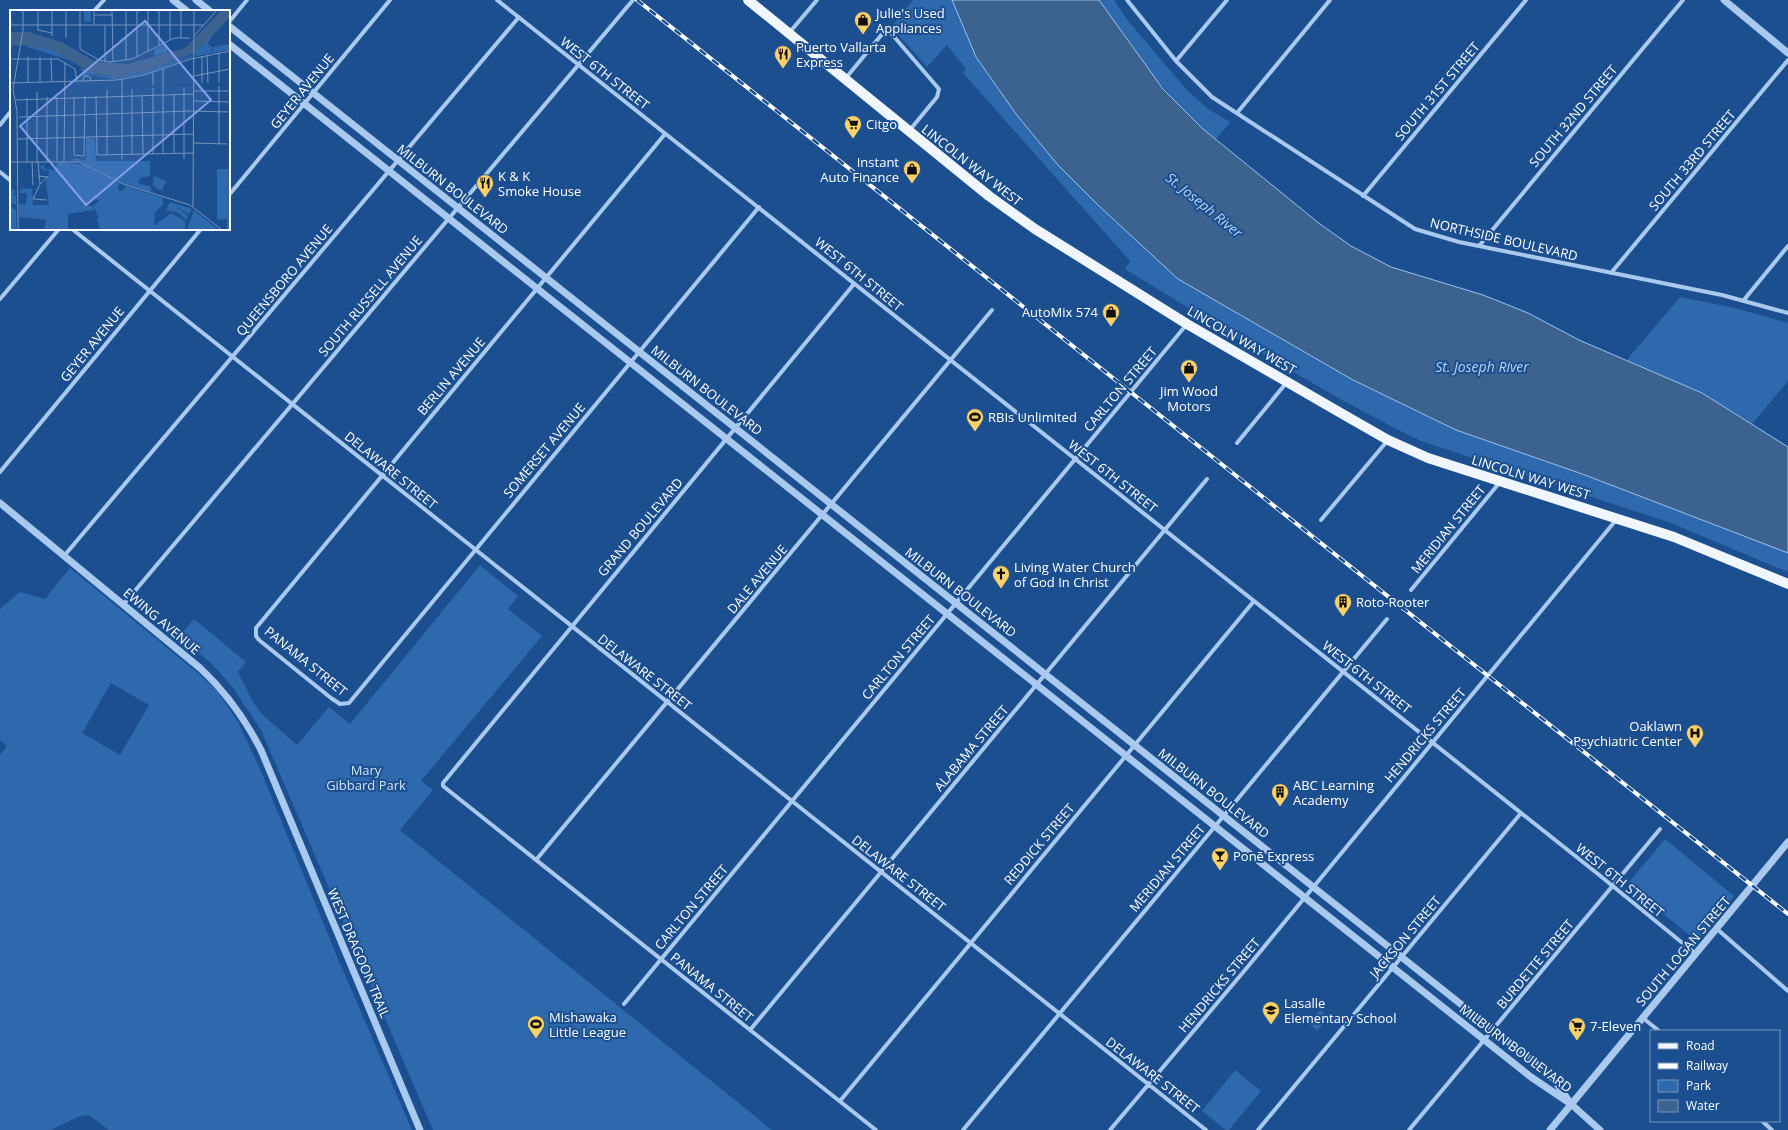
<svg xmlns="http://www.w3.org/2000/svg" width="1788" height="1130" font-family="'Open Sans',sans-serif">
<rect width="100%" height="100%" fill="#1b4f8f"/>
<path fill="#2e69ad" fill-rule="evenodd" d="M913 0H952L976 57 1016 114 1057 164 1098 205 1178 279 1353 380 1456 430 1585 475 1788 553V572L1671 523 1421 441C1318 391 1222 328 1125 269L1130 261 963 73 966 69 947 45 927 67 896 32 890 29Z
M1099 0H1114L1129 22 1187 90 1207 108 1230 122 1216 139C1167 101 1134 50 1099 0Z
M1680 297 1735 308 1788 323V381L1752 424 1702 393 1626 361Z
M480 565 518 596 508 609 542 636 421 781 433 790 400 830 772 1130H433L261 730 233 688 213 665 179 637 194 619 246 662 238 672 253 702 262 714 297 745 329 707 350 724Z
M70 568 199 674 218 692 238 722 260 769 336 954 412 1130H109L89 1115 80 1116 51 1130H0V755L7 746 0 740V609L20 592 45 599ZM111 683 149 705 120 755 82 733Z
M1665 839 1734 896 1697 941 1628 886 1630 881Z
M1320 1010 1329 1017 1317 1031 1309 1024Z
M1235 1070 1261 1091 1229 1130H1226L1202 1111Z"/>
<path fill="#3c6290" stroke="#9cc4f0" d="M952 0H1099L1163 89 1203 129 1320 224 1351 246 1391 267 1483 295 1528 313 1579 340 1702 393 1788 447V553L1585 475 1456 430 1353 380 1178 279 1098 205 1057 164 1016 114 976 57Z"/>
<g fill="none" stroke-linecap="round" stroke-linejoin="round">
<path stroke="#a9c9ee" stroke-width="4" d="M497 0 1598 874 1696 954
M1127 0 1176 61 1212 97 1415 229 1459 242 1722 295 1788 313
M94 11 104 0
M229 22 247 0
M789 33 817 0
M1176 61 1227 0
M845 79 883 33 890 32 939 89 937 97 909 131
M1237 113 1330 0
M0 125 11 111
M665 134 256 628V636L259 640 331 698 340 704 349 703 759 207
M0 172 11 181
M229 195 390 0
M1363 196 1526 0
M72 229 1206 1130
M1479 246 1683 0
M1611 273 1788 60
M854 284 443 783V786L876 1130
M0 299 59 229
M1743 301 1788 246
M1237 443 1287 382
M0 472 201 229
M1321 520 1388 440
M64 556 519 17
M1411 590 1500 482
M123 605 633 0
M536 860 992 310
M1717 929 1788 991
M624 1004 1187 324
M1643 1018 1659 1031
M750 1030 1207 479
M840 1101 1254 601
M1762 1121 1772 1130
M963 1130 1387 619
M1110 1130 1245 970 1616 520
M1258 1130 1521 813
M1409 1130 1660 829"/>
<path stroke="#a9c9ee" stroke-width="7" d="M173 0 187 11
M196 0 210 11
M1724 0 1788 53
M229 26 1540 1067 1552 1077 1569 1101
M229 44 1531 1077 1571 1104 1600 1130
M0 503 200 668C226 692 245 719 261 750L420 1130
M1550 1130 1788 842"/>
<path stroke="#f0f6ff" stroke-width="10" d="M748 0 989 196 1035 229 1187 324 1339 412 1388 440 1428 458 1674 537 1788 584"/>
<g stroke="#fff" stroke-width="4">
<path id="rail" d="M637 0 1788 914"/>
</g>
<use href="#rail" stroke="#1b4f8f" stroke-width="2.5" stroke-dasharray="8" stroke-linecap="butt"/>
</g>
<defs>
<g id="shop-pin" transform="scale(0.9)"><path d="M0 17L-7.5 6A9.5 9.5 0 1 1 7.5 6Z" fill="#ffd166" stroke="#1b4f8f"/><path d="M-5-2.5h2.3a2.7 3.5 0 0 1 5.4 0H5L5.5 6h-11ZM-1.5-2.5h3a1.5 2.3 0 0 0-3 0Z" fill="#111"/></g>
<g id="restaurant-pin" transform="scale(0.9)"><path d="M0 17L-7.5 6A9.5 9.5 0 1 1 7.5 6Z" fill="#ffd166" stroke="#1b4f8f"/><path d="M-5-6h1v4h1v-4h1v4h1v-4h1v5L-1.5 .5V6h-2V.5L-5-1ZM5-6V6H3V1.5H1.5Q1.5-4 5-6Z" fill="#111"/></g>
<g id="supermarket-pin" transform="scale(0.9)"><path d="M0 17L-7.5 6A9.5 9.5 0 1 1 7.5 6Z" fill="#ffd166" stroke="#1b4f8f"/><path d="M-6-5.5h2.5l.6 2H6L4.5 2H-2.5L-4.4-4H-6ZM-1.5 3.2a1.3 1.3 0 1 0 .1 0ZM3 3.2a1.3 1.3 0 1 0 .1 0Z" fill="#111"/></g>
<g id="stadium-pin" transform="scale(0.9)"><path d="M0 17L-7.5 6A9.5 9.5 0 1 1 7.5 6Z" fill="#ffd166" stroke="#1b4f8f"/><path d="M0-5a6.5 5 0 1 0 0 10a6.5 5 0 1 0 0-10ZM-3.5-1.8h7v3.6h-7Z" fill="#111"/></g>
<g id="church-pin" transform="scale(0.9)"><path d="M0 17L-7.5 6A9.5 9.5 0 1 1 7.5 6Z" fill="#ffd166" stroke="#1b4f8f"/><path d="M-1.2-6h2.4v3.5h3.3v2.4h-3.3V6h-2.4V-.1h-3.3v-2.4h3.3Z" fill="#111"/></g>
<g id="building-pin" transform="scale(0.9)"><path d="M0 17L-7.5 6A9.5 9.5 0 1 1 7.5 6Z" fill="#ffd166" stroke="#1b4f8f"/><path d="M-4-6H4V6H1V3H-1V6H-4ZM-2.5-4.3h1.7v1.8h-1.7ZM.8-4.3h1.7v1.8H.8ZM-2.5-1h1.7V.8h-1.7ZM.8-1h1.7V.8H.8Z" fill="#111"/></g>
<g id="hospital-pin" transform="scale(0.9)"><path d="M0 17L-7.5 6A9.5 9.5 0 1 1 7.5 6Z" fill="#ffd166" stroke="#1b4f8f"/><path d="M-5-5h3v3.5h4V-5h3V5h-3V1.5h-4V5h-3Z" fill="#111"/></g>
<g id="bar-pin" transform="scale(0.9)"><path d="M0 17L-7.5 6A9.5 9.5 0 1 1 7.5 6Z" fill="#ffd166" stroke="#1b4f8f"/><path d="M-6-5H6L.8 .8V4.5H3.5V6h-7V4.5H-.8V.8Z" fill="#111"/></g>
<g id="school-pin" transform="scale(0.9)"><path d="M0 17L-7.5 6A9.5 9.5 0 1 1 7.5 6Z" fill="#ffd166" stroke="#1b4f8f"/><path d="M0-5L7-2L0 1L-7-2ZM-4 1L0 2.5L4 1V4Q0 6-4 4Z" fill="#111"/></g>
</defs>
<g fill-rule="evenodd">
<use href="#shop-pin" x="863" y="20"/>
<use href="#restaurant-pin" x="783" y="54"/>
<use href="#supermarket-pin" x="853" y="124"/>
<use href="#shop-pin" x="912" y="169"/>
<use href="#restaurant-pin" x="485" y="183"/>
<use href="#shop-pin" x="1111" y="312"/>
<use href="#shop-pin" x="1189" y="368"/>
<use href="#stadium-pin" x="975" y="417"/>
<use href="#church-pin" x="1001" y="574"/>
<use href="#building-pin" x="1343" y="602"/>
<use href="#hospital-pin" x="1695" y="733"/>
<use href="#building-pin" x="1280" y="792"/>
<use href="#bar-pin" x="1220" y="856"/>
<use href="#school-pin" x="1271" y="1010"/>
<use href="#stadium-pin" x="536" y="1024"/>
<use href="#supermarket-pin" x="1577" y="1026"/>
</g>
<g text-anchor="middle" stroke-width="4" stroke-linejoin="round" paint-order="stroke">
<g font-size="13" fill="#fff" stroke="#1b4f8f" text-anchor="start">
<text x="876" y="18">Julie's Used<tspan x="876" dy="15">Appliances</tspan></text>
<text x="796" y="52">Puerto Vallarta<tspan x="796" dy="15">Express</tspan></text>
<text x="866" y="129">Citgo</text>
<text x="899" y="167" text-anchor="end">Instant<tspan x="899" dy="15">Auto Finance</tspan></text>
<text x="498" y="181">K &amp; K<tspan x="498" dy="15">Smoke House</tspan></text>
<text x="1098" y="317" text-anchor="end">AutoMix 574</text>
<text x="1189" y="396" text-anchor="middle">Jim Wood<tspan x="1189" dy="15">Motors</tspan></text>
<text x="988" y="422">RBIs Unlimited</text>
<text x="1014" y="572">Living Water Church<tspan x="1014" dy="15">of God In Christ</tspan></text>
<text x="1356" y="607">Roto-Rooter</text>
<text x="1682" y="731" text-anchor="end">Oaklawn<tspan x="1682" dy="15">Psychiatric Center</tspan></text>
<text x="1293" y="790">ABC Learning<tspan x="1293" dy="15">Academy</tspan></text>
<text x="1233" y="861">Ponē Express</text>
<text x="1284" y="1008">Lasalle<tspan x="1284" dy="15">Elementary School</tspan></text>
<text x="549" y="1022">Mishawaka<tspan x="549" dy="15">Little League</tspan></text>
<text x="1590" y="1031">7-Eleven</text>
</g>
<g font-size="13" fill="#fff" stroke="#1b4f8f">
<text transform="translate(605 73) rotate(38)" y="5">WEST 6TH STREET</text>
<text transform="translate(302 91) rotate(-51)" y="5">GEYER AVENUE</text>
<text transform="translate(1437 91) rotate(-50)" y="5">SOUTH 31ST STREET</text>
<text transform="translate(1573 116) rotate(-50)" y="5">SOUTH 32ND STREET</text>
<text transform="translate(1692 160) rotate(-50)" y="5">SOUTH 33RD STREET</text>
<text transform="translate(972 165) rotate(38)" y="5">LINCOLN WAY WEST</text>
<text transform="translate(453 189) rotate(38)" y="5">MILBURN BOULEVARD</text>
<text transform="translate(1504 239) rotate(13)" y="5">NORTHSIDE BOULEVARD</text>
<text transform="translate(859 274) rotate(39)" y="5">WEST 6TH STREET</text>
<text transform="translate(284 280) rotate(-50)" y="5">QUEENSBORO AVENUE</text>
<text transform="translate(370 296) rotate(-50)" y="5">SOUTH RUSSELL AVENUE</text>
<text transform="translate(1242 340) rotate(30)" y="5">LINCOLN WAY WEST</text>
<text transform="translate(92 344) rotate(-51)" y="5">GEYER AVENUE</text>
<text transform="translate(451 376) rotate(-50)" y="5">BERLIN AVENUE</text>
<text transform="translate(1120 389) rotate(-50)" y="5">CARLTON STREET</text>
<text transform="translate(707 390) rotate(38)" y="5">MILBURN BOULEVARD</text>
<text transform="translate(544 450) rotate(-50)" y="5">SOMERSET AVENUE</text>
<text transform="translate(391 470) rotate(39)" y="5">DELAWARE STREET</text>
<text transform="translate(1113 476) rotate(38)" y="5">WEST 6TH STREET</text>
<text transform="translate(1531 477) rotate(17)" y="5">LINCOLN WAY WEST</text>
<text transform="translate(640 527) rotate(-50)" y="5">GRAND BOULEVARD</text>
<text transform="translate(1448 529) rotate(-51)" y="5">MERIDIAN STREET</text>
<text transform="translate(757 579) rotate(-50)" y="5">DALE AVENUE</text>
<text transform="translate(961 592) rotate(38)" y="5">MILBURN BOULEVARD</text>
<text transform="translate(162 621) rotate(40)" y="5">EWING AVENUE</text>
<text transform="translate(898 657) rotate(-50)" y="5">CARLTON STREET</text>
<text transform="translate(306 661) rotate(39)" y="5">PANAMA STREET</text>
<text transform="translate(645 672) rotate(38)" y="5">DELAWARE STREET</text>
<text transform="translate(1367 677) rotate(38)" y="5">WEST 6TH STREET</text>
<text transform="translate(1425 735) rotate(-50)" y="5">HENDRICKS STREET</text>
<text transform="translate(971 748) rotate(-50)" y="5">ALABAMA STREET</text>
<text transform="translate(1214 793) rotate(38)" y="5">MILBURN BOULEVARD</text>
<text transform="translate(1039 844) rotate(-50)" y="5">REDDICK STREET</text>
<text transform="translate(1167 868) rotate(-50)" y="5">MERIDIAN STREET</text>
<text transform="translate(899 873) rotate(38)" y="5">DELAWARE STREET</text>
<text transform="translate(1620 880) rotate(39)" y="5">WEST 6TH STREET</text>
<text transform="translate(691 907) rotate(-50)" y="5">CARLTON STREET</text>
<text transform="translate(1405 937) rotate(-50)" y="5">JACKSON STREET</text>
<text transform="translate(1683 951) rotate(-50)" y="5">SOUTH LOGAN STREET</text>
<text transform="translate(359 953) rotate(67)" y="5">WEST DRAGOON TRAIL</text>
<text transform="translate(1535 964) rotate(-50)" y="5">BURDETTE STREET</text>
<text transform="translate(1219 985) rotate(-50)" y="5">HENDRICKS STREET</text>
<text transform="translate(712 987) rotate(39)" y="5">PANAMA STREET</text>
<text transform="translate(1516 1048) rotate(37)" y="5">MILBURN BOULEVARD</text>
<text transform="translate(1153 1075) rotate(38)" y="5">DELAWARE STREET</text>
</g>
<g font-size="13" fill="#cfe3fa" stroke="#1b4f8f">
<text x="366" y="775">Mary<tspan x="366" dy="15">Gibbard Park</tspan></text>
</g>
<g font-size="14" font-style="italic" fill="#b5d3f5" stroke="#1b4f8f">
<text transform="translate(1204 205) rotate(39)" y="5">St. Joseph River</text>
<text x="1482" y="372">St. Joseph River</text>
</g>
</g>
<g transform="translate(10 10)">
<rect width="220" height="220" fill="#1b4f8f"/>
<path d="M74 0H81V12L74 11ZM220 7 201 27 198 34 202 37V43L186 46 185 43 200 26ZM157 33V43L144 46V39ZM219 34V40L203 43V37ZM12 35 23 36 43 40 64 52ZM183 45 182 47 135 64 104 69 79 64 78 67 73 66 71 58 87 65 108 67 137 61ZM76 128 85 129 86 151H140V166L130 168 128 173 141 177V182L112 173 71 152 59 150 66 148 74 151 76 146ZM48 152 73 155 109 173 108 180 112 181 116 176 153 188V195L145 202 144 216 161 203 175 211V220H90L87 208H89L83 196 89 191 85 189 76 195 82 196 84 200 58 204V220H33L37 210 9 207V194L15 195 16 192 17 183H9L12 178 22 179 23 195H39L36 174 39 161 32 160 30 156 34 155 35 159 45 160ZM207 159H220V218L217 219V209L207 210ZM144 166 156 171 152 181 143 176ZM0 177 6 182 3 184 6 185V195L0 193ZM160 192 182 199 179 204 166 197 178 206 177 210 167 202 156 201ZM2 197 6 200V219H0V198ZM184 200 192 207 209 220H177Z" fill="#2e69ad"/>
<path d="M220 0V7L185 43 137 61 108 67 81 63 43 40 15 35 0 36V22H19L52 32 86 52 118 54 175 38 211 1Z" fill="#3c6290"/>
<path fill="none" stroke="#7695bc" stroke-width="1" d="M0 0 1 15M28 0V20L42 23M42 0V26M56 0V28M70 0V39L89 50 100 52 122 49 164 28H180M84 0V15M102 0 103 51M116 0V50M127 0V47M138 0V41M149 0V35M160 0V30M171 0V28M84 5H102M0 15H193M95 15V52M184 26 207 0M220 41V73M209 43V73M197 45 198 73M192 46V73M18 47V72M30 47V72M41 48 42 72M0 49H48L65 59 67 71M153 59V143M143 62V75M184 66 220 59M112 69V150M73 71 74 66 80 67 81 71M0 73 107 70 134 65 181 49 220 41M209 76V134M174 77V149M143 78V144M122 79V144M97 80V145M184 81H220M27 82V152M164 84V143M132 85 133 144M86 86 87 145 184 143M37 87V152M64 87V145L74 146 75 86M17 88V152M6 90 184 84M184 91 220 92M9 107 180 101 220 102M8 129 184 124M184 133 217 134M47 151V87M54 151 55 53M0 152H69L113 174 180 195 212 220M22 152 23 175M28 152 30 174 23 189 37 190M28 166 38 167 30 174M183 197 184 0M8 220 7 101 3 79 13 20V0"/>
<path fill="#839eea" fill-opacity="0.15" stroke="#839eea" stroke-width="2" d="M135 11 201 90 76 195 10 116Z"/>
<rect width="220" height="220" fill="none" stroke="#fff" stroke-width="2"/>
</g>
<rect x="1650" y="1030" width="130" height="92" fill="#1b4f8f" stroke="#7695bc"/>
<rect x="1658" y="1043" width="20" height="6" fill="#f0f6ff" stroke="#7695bc"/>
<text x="1686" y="1050" font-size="12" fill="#ffffff">Road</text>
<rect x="1658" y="1063" width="20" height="6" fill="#ffffff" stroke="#7695bc"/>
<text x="1686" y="1070" font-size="12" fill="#ffffff">Railway</text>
<rect x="1658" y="1080" width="20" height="12" fill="#2e69ad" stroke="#7695bc"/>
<text x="1686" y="1090" font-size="12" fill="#ffffff">Park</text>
<rect x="1658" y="1100" width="20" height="12" fill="#3c6290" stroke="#7695bc"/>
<text x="1686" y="1110" font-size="12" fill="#ffffff">Water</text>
</svg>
